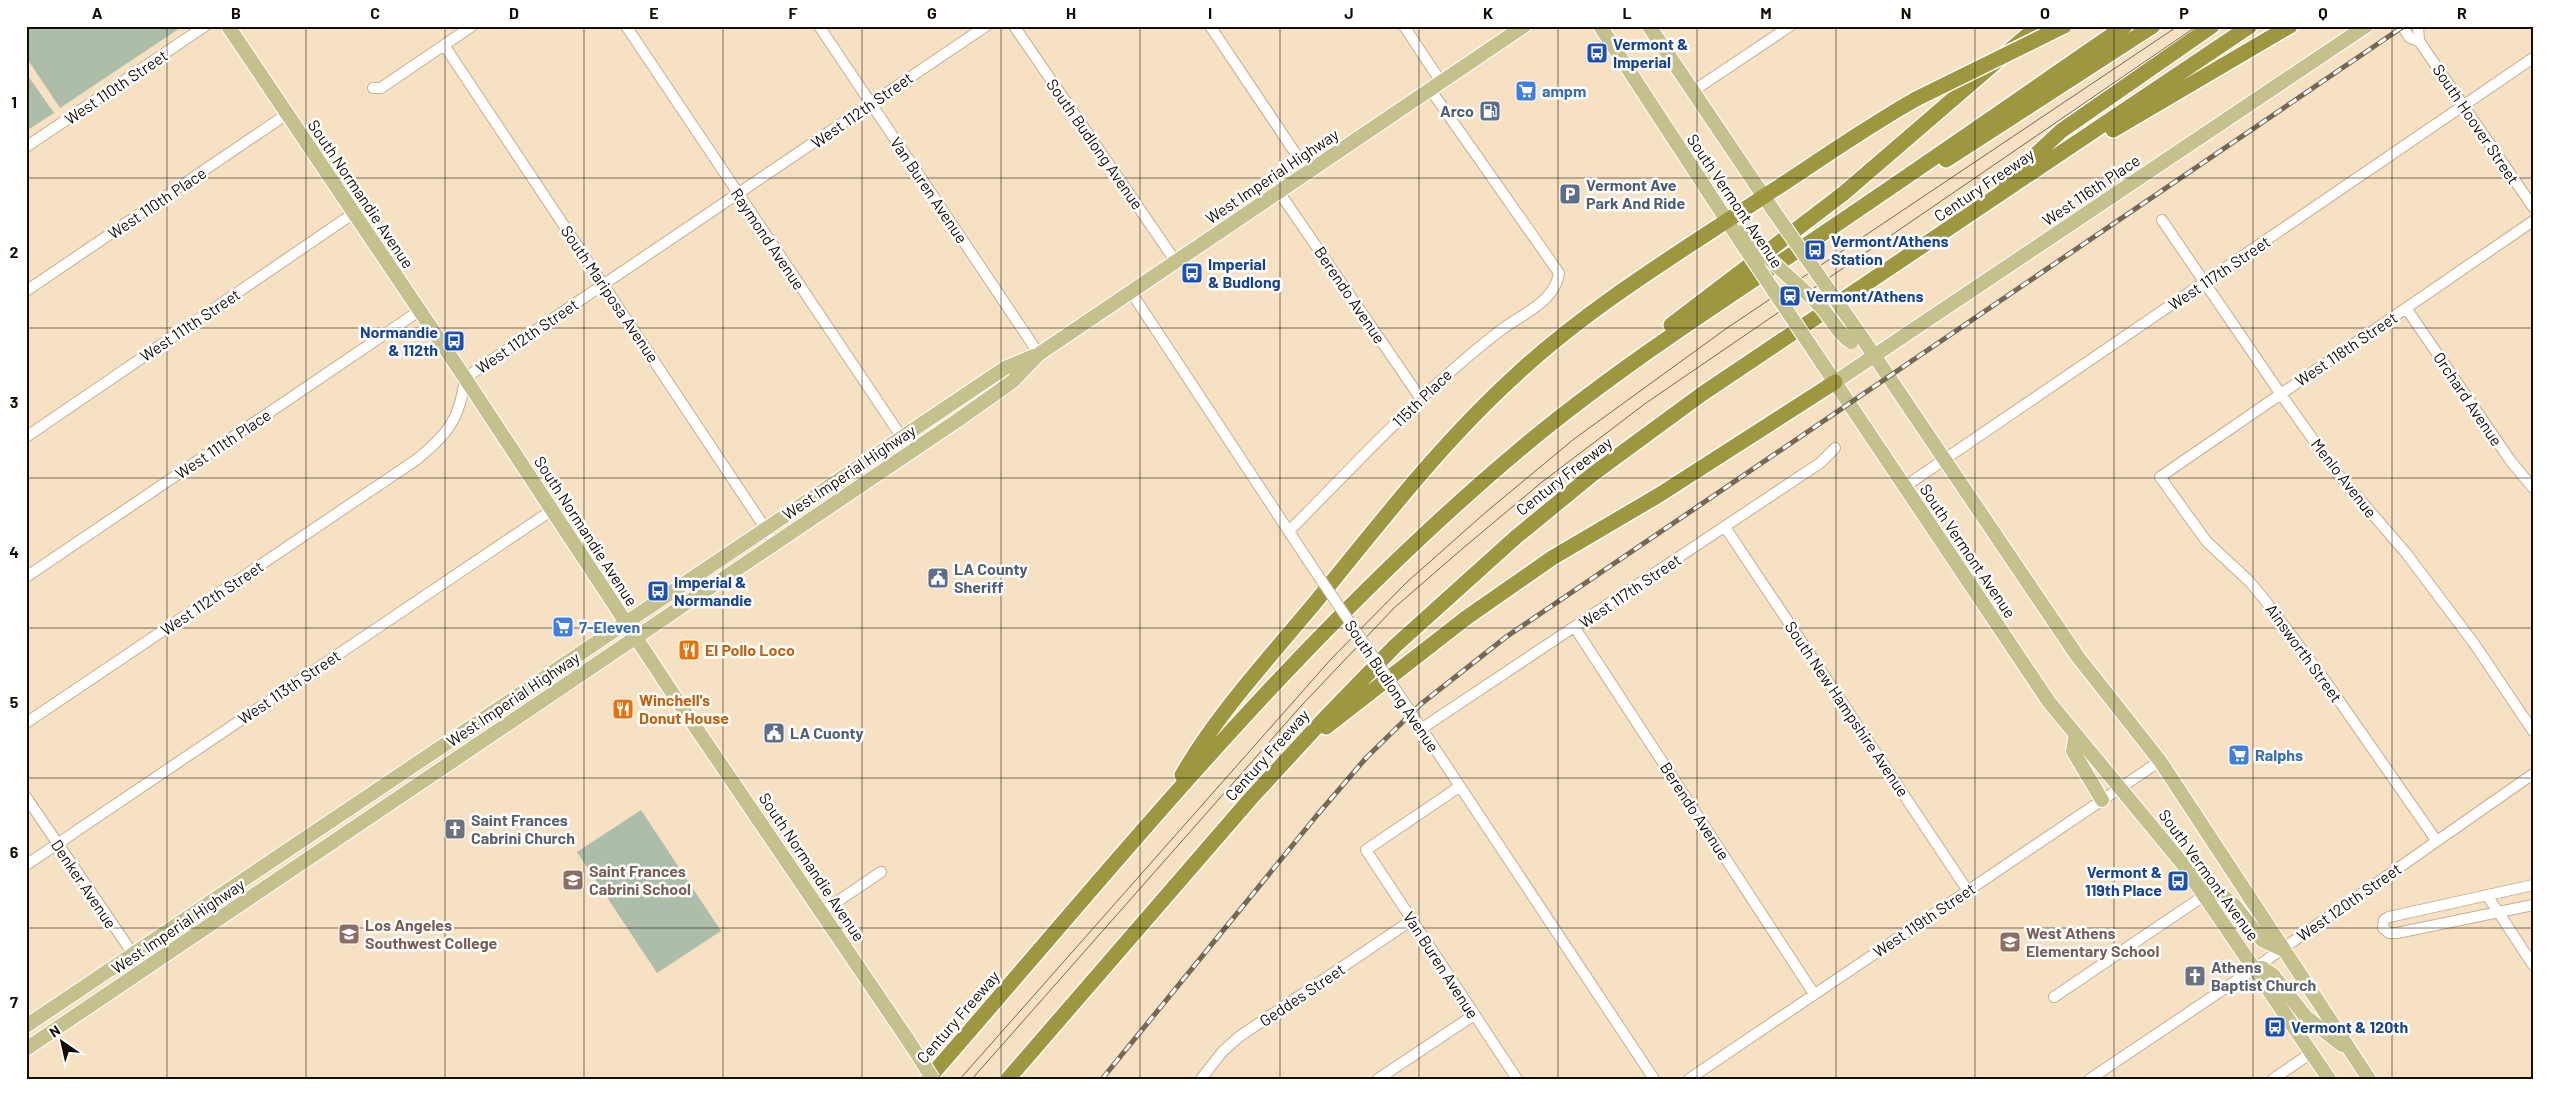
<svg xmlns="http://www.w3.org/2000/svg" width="2559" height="1105" font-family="Barlow,sans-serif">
<rect width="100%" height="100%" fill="#f6e1c2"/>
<path fill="#acbea9" d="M26 26H183L60 108 26 57Z
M26 73 54 113 26 131Z
M641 810 721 931 657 973 577 852Z"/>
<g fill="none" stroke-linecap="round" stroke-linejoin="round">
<g stroke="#c4b092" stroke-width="12">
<path id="minor" d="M626 26 911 451
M819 26 1039 354
M1014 26 1176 262
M1210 26 1308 172
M1404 26 1441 82
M2402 26 2410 38 2419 41 2533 207
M2418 26 2419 41
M444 45 775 543
M373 88H381L472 26
M1693 91 1790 26
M26 147 205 26
M1279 192 1421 399
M2162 220 2280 393 2336 472 2406 553 2473 642 2533 731
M26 291 287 114
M1131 292 1311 565
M2406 308 2510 460 2533 488
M26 437 354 213
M1904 487 2533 58
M1725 527 1968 891
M1289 531C1358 462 1424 389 1501 330 1522 314 1555 302 1559 273L1430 89
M26 577 419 311
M1575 628 1814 994
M1402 699 1654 1079
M26 723 416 460C448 434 460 419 465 378L986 26
M1421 729 1820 463 1835 448
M1459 787 1366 850 1517 1079
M26 797 144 970
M2436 840 2324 679 2264 599 2249 581 2207 542 2160 477 2533 221
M26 865 552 510
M2533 885 2389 917 2384 920 2383 928 2389 933H2397L2533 905
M2487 895 2533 965
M822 912 881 872
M2054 997 2205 895
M1201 1079 1223 1051 1240 1036 1412 920
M1378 1079 1474 1015
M1689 1079 2160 761
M2090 1079 2255 968 2533 774
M2273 1079 2311 1053"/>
</g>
<g stroke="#fff" stroke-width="16">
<path id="major" d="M228 26 465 378 675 697 908 1040
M1600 26 1737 236
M1649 26 1773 210
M1861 336 2078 657 2160 761 2369 1079
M1822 363 2049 702 2182 863 2329 1079
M1835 382 2366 26
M2076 735 2073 751 2102 800
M2195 873 2235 906 2262 940 2282 949
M2255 968H2262L2273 975 2306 1017 2342 1045
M26 1026 1005 368 1034 356
M26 1049 958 420 1013 381 1039 354 1524 26"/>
</g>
<g stroke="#fff" stroke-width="18">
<path id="highway" d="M2113 130 2290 26
M1946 160 2153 26
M2004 184 2061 131 2212 26
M1671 325 1844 193 2038 26
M1326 727 1466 618 1552 558 1659 495 1835 382
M1182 775C1219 711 1271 656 1318 599 1381 522 1442 442 1516 375 1590 306 1679 253 1763 197 1814 164 1863 129 1916 99
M928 1079C1119 860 1300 633 1524 446 1613 372 1710 309 1806 245 1913 173 2019 99 2125 26
M1008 1079 1252 797 1324 719 1395 646 1516 537 1593 474 1702 394 2250 26"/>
</g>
<use href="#minor" stroke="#fff" stroke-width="10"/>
<use href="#major" stroke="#c5c18c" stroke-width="14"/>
<use href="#highway" stroke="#9e9740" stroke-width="15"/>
<path stroke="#756855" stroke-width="1" d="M960 1079 1332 658 1407 582 1486 512 1574 439 1727 328 2178 26
M972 1079 1301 706 1394 608 1462 549 1542 482 1646 403 2197 26"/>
<g stroke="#756855" stroke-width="5">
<path id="rail" d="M1102 1079 1318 814 1366 758 1421 704 1506 637 2404 26"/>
</g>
<use href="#rail" stroke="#fff" stroke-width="3" stroke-dasharray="9" stroke-linecap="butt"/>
<g stroke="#c4b092" stroke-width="12" stroke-linecap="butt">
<path id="minor-bridge" d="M1311 565 1402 699"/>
</g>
<g stroke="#fff" stroke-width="16" stroke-linecap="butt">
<path id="major-bridge" d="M1773 210 1861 336
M1744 231C1766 260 1796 281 1821 307 1831 318 1839 335 1851 342
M1737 236 1822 363
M908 1040 933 1079"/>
</g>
<g stroke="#fff" stroke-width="18" stroke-linecap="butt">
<path id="highway-bridge" d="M1916 99 2064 26"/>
</g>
<use href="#minor-bridge" stroke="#fff" stroke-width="10"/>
<use href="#major-bridge" stroke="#c5c18c" stroke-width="14"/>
<use href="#highway-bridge" stroke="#9e9740" stroke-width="15"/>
</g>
<path fill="none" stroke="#140d04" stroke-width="1" stroke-opacity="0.55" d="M167 26V1079M306 26V1079M445 26V1079M584 26V1079M723 26V1079M862 26V1079M1001 26V1079M1140 26V1079M1280 26V1079M1419 26V1079M1558 26V1079M1697 26V1079M1836 26V1079M1975 26V1079M2114 26V1079M2253 26V1079M2392 26V1079M26 178H2533M26 328H2533M26 478H2533M26 628H2533M26 778H2533M26 928H2533"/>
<defs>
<g id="bus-square" transform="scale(1.125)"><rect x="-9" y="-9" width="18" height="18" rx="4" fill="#1a4fb4" stroke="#fff"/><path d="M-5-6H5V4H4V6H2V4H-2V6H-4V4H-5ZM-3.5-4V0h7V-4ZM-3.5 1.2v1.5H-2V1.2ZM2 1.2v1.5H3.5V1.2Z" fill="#fff"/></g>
<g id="supermarket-square" transform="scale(1.125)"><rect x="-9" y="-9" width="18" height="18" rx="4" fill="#3f7fe0" stroke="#fff"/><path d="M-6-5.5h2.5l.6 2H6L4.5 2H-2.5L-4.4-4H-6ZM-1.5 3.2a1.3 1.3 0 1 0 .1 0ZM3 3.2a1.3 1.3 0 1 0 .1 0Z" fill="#fff"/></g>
<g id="fuel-square" transform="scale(1.125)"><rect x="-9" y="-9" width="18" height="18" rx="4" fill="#5c6f8a" stroke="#fff"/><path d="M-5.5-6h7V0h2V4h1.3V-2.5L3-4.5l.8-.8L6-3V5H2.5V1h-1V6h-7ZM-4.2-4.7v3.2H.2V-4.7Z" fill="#fff"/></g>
<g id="parking-square" transform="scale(1.125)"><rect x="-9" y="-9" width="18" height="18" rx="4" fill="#5c6f8a" stroke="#fff"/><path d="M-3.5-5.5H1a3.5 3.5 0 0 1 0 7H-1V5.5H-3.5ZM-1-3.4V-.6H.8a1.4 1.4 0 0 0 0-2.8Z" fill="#fff"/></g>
<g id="station-square" transform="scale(1.125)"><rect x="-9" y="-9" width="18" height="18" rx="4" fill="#1a4fb4" stroke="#fff"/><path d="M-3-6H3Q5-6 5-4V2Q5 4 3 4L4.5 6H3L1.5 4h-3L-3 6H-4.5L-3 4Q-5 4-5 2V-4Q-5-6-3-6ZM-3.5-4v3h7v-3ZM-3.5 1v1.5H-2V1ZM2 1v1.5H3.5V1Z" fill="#fff"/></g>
<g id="civic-square" transform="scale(1.125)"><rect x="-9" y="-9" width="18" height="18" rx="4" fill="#5c6f8a" stroke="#fff"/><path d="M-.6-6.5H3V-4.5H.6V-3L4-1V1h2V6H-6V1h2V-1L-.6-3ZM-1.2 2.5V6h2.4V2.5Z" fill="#fff"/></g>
<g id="restaurant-square" transform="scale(1.125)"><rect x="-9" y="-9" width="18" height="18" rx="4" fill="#e8710a" stroke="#fff"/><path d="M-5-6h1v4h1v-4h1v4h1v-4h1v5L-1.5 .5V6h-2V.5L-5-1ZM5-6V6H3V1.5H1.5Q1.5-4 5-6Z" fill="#fff"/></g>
<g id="church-square" transform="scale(1.125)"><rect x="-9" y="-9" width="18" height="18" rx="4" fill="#6b7280" stroke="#fff"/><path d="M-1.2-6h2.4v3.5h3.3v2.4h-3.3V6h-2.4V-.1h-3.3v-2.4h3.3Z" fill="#fff"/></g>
<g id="school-square" transform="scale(1.125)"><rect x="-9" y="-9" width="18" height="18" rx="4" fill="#8d6e63" stroke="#fff"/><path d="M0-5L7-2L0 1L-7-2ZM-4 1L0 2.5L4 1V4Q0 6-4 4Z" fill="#fff"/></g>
<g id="university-square" transform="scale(1.125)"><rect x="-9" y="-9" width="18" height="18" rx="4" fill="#8d6e63" stroke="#fff"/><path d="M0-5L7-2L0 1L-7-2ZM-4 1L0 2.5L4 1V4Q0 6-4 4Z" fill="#fff"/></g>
</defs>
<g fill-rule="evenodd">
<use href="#bus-square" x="1597" y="53"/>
<use href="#supermarket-square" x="1526" y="91"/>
<use href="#fuel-square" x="1490" y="111"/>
<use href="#parking-square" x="1570" y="194"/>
<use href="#bus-square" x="1815" y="250"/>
<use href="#bus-square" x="1192" y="273"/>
<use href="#station-square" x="1790" y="296"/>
<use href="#bus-square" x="454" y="341"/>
<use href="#civic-square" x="938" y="578"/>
<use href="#bus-square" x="658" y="591"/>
<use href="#supermarket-square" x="563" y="627"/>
<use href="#restaurant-square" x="689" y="650"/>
<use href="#restaurant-square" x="623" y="709"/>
<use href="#civic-square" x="774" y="733"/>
<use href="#supermarket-square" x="2239" y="755"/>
<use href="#church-square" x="455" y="829"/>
<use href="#school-square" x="573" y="880"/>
<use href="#bus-square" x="2178" y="881"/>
<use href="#university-square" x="349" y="934"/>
<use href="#school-square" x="2010" y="942"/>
<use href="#church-square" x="2195" y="976"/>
<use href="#bus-square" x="2275" y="1027"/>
</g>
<g text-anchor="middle" stroke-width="5" stroke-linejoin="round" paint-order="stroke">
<g font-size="16" font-weight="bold" fill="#164399" stroke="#fff" text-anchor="start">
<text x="1613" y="50">Vermont &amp;<tspan x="1613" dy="18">Imperial</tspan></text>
<text x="1831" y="247">Vermont/Athens<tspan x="1831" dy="18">Station</tspan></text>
<text x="1208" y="270">Imperial<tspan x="1208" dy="18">&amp; Budlong</tspan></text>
<text x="1806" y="302">Vermont/Athens</text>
<text x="438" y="338" text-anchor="end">Normandie<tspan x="438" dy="18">&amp; 112th</tspan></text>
<text x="674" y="588">Imperial &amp;<tspan x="674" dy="18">Normandie</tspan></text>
<text x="2162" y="878" text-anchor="end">Vermont &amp;<tspan x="2162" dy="18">119th Place</tspan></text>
<text x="2291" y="1033">Vermont &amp; 120th</text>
</g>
<g font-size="16" fill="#140d04" stroke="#fff">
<text transform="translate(116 87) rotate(-34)" y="6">West 110th Street</text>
<text transform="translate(862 110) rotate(-35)" y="6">West 112th Street</text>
<text transform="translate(2476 124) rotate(56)" y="6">South Hoover Street</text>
<text transform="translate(1095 144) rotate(55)" y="6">South Budlong Avenue</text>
<text transform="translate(1272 176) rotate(-34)" y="6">West Imperial Highway</text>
<text transform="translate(1984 185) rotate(-34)" y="6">Century Freeway</text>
<text transform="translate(929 190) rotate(56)" y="6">Van Buren Avenue</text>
<text transform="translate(2091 190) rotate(-34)" y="6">West 116th Place</text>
<text transform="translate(361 194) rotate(56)" y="6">South Normandie Avenue</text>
<text transform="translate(1735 201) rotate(56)" y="6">South Vermont Avenue</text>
<text transform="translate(157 203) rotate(-34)" y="6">West 110th Place</text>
<text transform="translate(768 239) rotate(56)" y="6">Raymond Avenue</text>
<text transform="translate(2219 273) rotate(-34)" y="6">West 117th Street</text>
<text transform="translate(610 294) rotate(56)" y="6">South Mariposa Avenue</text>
<text transform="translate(1350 295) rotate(56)" y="6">Berendo Avenue</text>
<text transform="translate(190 325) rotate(-34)" y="6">West 111th Street</text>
<text transform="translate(527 336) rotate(-34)" y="6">West 112th Street</text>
<text transform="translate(2346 349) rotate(-34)" y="6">West 118th Street</text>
<text transform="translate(1422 398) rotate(-44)" y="6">115th Place</text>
<text transform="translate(2468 399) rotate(56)" y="6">Orchard Avenue</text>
<text transform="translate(223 444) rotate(-34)" y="6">West 111th Place</text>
<text transform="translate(849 472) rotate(-34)" y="6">West Imperial Highway</text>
<text transform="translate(1564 476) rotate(-38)" y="6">Century Freeway</text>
<text transform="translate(2344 478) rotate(52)" y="6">Menlo Avenue</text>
<text transform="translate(586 531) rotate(57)" y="6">South Normandie Avenue</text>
<text transform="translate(1968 551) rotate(56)" y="6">South Vermont Avenue</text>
<text transform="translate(1630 591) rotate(-34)" y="6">West 117th Street</text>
<text transform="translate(212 598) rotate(-34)" y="6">West 112th Street</text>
<text transform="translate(2304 653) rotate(54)" y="6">Ainsworth Street</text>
<text transform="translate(1392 686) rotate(56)" y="6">South Budlong Avenue</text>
<text transform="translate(289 687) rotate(-34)" y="6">West 113th Street</text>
<text transform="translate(513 699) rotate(-34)" y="6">West Imperial Highway</text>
<text transform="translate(1847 709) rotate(56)" y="6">South New Hampshire Avenue</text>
<text transform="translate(1267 755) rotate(-48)" y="6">Century Freeway</text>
<text transform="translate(1695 811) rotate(57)" y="6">Berendo Avenue</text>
<text transform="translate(812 867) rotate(56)" y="6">South Normandie Avenue</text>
<text transform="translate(2209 875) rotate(54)" y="6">South Vermont Avenue</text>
<text transform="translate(84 884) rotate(56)" y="6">Denker Avenue</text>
<text transform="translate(2349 902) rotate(-35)" y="6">West 120th Street</text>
<text transform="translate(1924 920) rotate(-34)" y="6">West 119th Street</text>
<text transform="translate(178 926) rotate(-34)" y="6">West Imperial Highway</text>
<text transform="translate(1441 965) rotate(57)" y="6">Van Buren Avenue</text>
<text transform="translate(1302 995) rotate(-34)" y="6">Geddes Street</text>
<text transform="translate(958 1017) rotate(-49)" y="6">Century Freeway</text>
</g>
<g font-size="16" font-weight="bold" fill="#366cbe" stroke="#fff" text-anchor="start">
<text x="1542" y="97">ampm</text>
<text x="579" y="633">7-Eleven</text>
<text x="2255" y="761">Ralphs</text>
</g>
<g font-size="16" font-weight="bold" fill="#4e5e75" stroke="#fff" text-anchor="start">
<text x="1474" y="117" text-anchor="end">Arco</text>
<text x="1586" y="191">Vermont Ave<tspan x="1586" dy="18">Park And Ride</tspan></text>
<text x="954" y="575">LA County<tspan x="954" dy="18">Sheriff</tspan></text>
<text x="790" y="739">LA Cuonty</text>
</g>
<g font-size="16" font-weight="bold" fill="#c56008" stroke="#fff" text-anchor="start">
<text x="705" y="656">El Pollo Loco</text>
<text x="639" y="706">Winchell's<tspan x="639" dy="18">Donut House</tspan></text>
</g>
<g font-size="16" font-weight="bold" fill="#5b616d" stroke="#fff" text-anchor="start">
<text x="471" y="826">Saint Frances<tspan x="471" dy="18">Cabrini Church</tspan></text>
<text x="2211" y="973">Athens<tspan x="2211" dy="18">Baptist Church</tspan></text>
</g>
<g font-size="16" font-weight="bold" fill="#785e54" stroke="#fff" text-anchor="start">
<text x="589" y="877">Saint Frances<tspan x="589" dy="18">Cabrini School</tspan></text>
<text x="365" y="931">Los Angeles<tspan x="365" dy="18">Southwest College</tspan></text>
<text x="2026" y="939">West Athens<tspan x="2026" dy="18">Elementary School</tspan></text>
</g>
</g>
<rect width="2559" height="1105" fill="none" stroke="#ffffff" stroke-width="55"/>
<g transform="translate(62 1042) rotate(326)" stroke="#ffffff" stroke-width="4" paint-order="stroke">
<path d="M0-4L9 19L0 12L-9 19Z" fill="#140d04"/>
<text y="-8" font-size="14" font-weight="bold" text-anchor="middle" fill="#140d04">N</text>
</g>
<rect x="28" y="28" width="2504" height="1050" fill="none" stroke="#140d04" stroke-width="2"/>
<g font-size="16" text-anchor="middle" font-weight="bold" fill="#140d04">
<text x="97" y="19">A</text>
<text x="236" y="19">B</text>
<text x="375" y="19">C</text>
<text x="514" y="19">D</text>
<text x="654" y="19">E</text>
<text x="793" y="19">F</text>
<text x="932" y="19">G</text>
<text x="1071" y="19">H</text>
<text x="1210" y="19">I</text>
<text x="1349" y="19">J</text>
<text x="1488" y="19">K</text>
<text x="1627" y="19">L</text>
<text x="1766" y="19">M</text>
<text x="1906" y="19">N</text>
<text x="2045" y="19">O</text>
<text x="2184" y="19">P</text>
<text x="2323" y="19">Q</text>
<text x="2462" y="19">R</text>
<text x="14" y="108">1</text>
<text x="14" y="258">2</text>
<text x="14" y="408">3</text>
<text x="14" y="558">4</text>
<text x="14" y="708">5</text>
<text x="14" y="858">6</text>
<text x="14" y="1008">7</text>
</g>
</svg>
